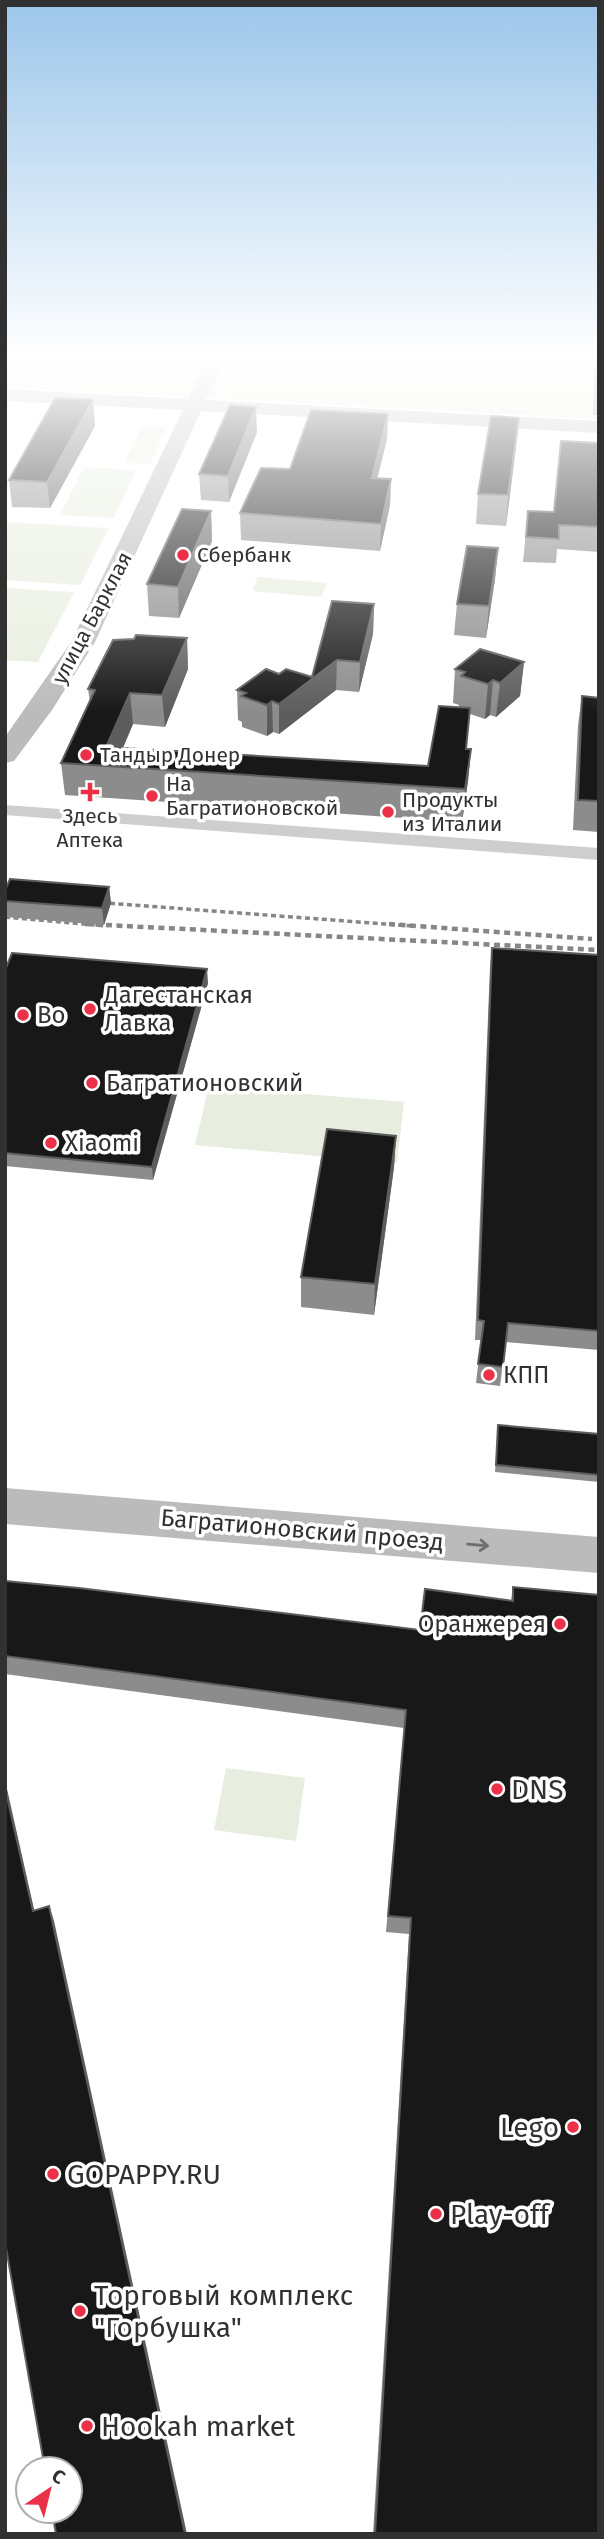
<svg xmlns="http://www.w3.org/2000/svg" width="604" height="2539" font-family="'Fira Sans',sans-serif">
<rect width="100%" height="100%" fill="#fff"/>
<path fill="#e8eedf" d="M5 358H599V419L5 387Z
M142 426 167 427 150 464 124 463Z
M84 467 136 470 114 518 60 515Z
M5 522 109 528 80 585 5 580Z
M258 577 327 583 321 597 252 591Z
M5 588 74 592 38 662 5 660Z
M209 1086 404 1102 397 1163 195 1145Z
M226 1768 305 1778 296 1841 214 1830Z"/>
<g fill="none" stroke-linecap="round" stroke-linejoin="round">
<path fill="#cecece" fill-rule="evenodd" d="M5 805 599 848V860L5 815Z"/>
<path fill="#bbb" fill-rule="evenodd" d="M208 358H226L206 400 599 421V433L201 411 95 642 52 710 14 761 5 763V737L71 642 183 410 5 401V389L188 399Z
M5 1488 599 1537V1573L5 1524Z"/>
<path stroke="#868686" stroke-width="3.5" stroke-dasharray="5 3.5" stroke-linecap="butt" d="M93 902 412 926
M5 917 106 926"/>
<path stroke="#868686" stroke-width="4.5" stroke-dasharray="6 4.5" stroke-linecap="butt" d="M85 924 599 950
M389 924 592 939"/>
</g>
<path fill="#8c8c8c" d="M595 358H599V415H593L594 369Z
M93 400 95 426 50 508 12 507 9 480Z
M388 414 387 439 377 478 391 479 390 505 380 551 241 540 240 513 290 469Z
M257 432 229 502 201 500 199 474Z
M599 443V552L557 549 556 563 523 562 528 511 553 512Z
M516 447 506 526 476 524 478 494Z
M211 511 212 541 179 618 149 616 147 584Z
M498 548 495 579 486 638 454 635 457 604Z
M374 604 373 634 359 692 336 690 279 734 273 732 267 736 242 727V722L238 720 237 690 279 674 312 677Z
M187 638 188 669 165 727 133 724 123 748 428 766 459 707V705L453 703 455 669 524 662 520 696 496 717 490 715 485 719 470 714 466 749H471L468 781 462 822 65 795 61 763 90 702 88 689Z
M582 696 599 698V832L573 830 578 725Z
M109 887 111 903 104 925 5 917V890Z
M492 948 599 955V1350L506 1342 500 1386 476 1383 481 1340H475L490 967Z
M5 970 208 983 153 1180 5 1166Z
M396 1136 394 1167 374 1315 301 1307V1277Z
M498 1425 599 1434V1482L495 1472Z
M5 1581 420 1630 511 1600 513 1587 599 2534H373L409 1934 386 1932 404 1728 5 1674Z"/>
<path fill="#5d5d5d" d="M93 400 95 426 50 508 47 482Z
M256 407 257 432 229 502 228 476Z
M388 414 387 439 371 504 372 478Z
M519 418 516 447 506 526 508 495Z
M391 479 390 505 380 551 381 524Z
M211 511 212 541 179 618 178 587Z
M498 548 495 579 486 638 489 606Z
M374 604 373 634 359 692 360 662Z
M187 638 188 669 165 727 162 695Z
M337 660 336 690 279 734V704Z
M524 662 520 696 496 717 500 683Z
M493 680 490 715 485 719 488 684Z
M130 693 133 724 115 766 106 747Z
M272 701 273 732 267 736V705Z
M471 749 468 781 462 822 465 789Z
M109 887 111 903 104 925 102 908Z
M207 969 208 983 153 1180 152 1167Z
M396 1136 394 1167 374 1315 375 1284Z
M5 1780 38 1927 33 1911 5 1788Z
M49 1906 54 1921 187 2534H185Z"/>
<path fill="#181818" stroke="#5d5d5d" stroke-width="2" d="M596 358H599V395H596Z
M55 398 93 400 47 482 9 480Z
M230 405 256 407 228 476 199 474Z
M311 410 388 414 372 478 391 479 381 524 240 513 261 468 290 469Z
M491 416 519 418 508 495 478 494Z
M561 441 599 443V527L559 525V539L526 537 528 511 554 512Z
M182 509 211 511 178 587 147 584Z
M467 546 498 548 489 606 457 604Z
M332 601 374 604 360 662 337 660 279 704 272 701 267 705 241 696 246 693 237 690 266 669 279 674 286 669 312 677Z
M136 635 187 638 162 695 130 693 106 747 428 766 439 706 470 708 466 749H471L465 789 61 763 95 690 88 689 113 640 134 639Z
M480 649 524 662 500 683 493 680 488 684 461 676 465 672 455 669Z
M582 696 599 698V801L578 800Z
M10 879 109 887 102 908 5 901V890Z
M492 948 599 955V1331L508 1323 503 1367 478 1364 484 1321 478 1320Z
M12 953 207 969 152 1167 5 1153V970Z
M327 1129 396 1136 375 1284 301 1277Z
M498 1425 599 1434V1475L496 1465Z
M5 1581 79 1588 420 1630 425 1589 513 1601V1587L599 1595V2534H375L411 1918 388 1916 406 1710 5 1656Z
M5 1788 33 1911 49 1906 185 2534H56L52 2511H70V2469H45L5 2242Z"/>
<defs><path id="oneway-shaft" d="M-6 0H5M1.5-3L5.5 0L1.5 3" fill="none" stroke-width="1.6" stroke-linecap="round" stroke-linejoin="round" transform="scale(1.75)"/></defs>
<use stroke="#6f6f6f" href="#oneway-shaft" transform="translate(478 1545) rotate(5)"/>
<linearGradient id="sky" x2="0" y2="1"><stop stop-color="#9cc6ea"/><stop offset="0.5" stop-color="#fff"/><stop offset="1" stop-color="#fff" stop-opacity="0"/></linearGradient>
<rect width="604" height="713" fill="url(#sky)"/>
<g fill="#eb3047" stroke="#fff" stroke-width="2.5">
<circle cx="183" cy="555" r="7"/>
<circle cx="86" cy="755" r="7"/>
<path d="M86.5 781.5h7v7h7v7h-7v7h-7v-7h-7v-7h7z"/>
<circle cx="152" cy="796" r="7"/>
<circle cx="388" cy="812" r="7"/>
<circle cx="90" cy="1009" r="7"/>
<circle cx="23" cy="1015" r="7"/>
<circle cx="92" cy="1083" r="7"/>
<circle cx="51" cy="1143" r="7"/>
<circle cx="489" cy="1375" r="7"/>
<circle cx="560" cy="1624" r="7"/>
<circle cx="497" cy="1789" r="7"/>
<circle cx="573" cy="2127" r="7"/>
<circle cx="53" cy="2174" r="7"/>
<circle cx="436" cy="2214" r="7"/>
<circle cx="80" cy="2311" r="7"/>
<circle cx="87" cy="2426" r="7"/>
</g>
<g text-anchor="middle" stroke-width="7" stroke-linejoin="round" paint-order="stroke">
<g font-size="21" fill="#313131" stroke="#fff" text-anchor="start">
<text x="197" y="562">Сбербанк</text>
<text x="100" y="762">Тандыр Донер</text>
<text x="166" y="791">На<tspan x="166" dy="24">Багратионовской</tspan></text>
<text x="402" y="807">Продукты<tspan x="402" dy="24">из Италии</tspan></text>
<text x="90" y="823" text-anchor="middle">Здесь<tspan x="90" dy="24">Аптека</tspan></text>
</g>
<g font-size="21" fill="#313131" stroke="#fff">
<text transform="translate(92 618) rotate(-62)" y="7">улица Барклая</text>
</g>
<g font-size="24" fill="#313131" stroke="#fff" text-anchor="start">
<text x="104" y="1003">Дагестанская<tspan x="104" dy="28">Лавка</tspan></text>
<text x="37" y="1023">Bo</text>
<text x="106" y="1091">Багратионовский</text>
<text x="65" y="1151">Xiaomi</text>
<text x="503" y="1383">КПП</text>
<text x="546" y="1632" text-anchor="end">Оранжерея</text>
</g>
<g font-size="24" fill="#313131" stroke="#fff">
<text transform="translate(302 1530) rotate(5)" y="8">Багратионовский проезд</text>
</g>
<g font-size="28" fill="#313131" stroke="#fff" text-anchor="start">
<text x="511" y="1799">DNS</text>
<text x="559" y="2137" text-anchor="end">Lego</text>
<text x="67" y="2184">GOPAPPY.RU</text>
<text x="450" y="2224">Play-off</text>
<text x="94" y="2305">Торговый комплекс<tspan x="94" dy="32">"Горбушка"</tspan></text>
<text x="101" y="2436">Hookah market</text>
</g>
</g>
<rect width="604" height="2539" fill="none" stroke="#313131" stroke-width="14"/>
<g transform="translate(49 2490) rotate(35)"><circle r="33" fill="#ffffff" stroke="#adadad" stroke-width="2"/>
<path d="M0-5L12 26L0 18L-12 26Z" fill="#eb3047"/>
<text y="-10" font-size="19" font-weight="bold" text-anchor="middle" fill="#313131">С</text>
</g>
</svg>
